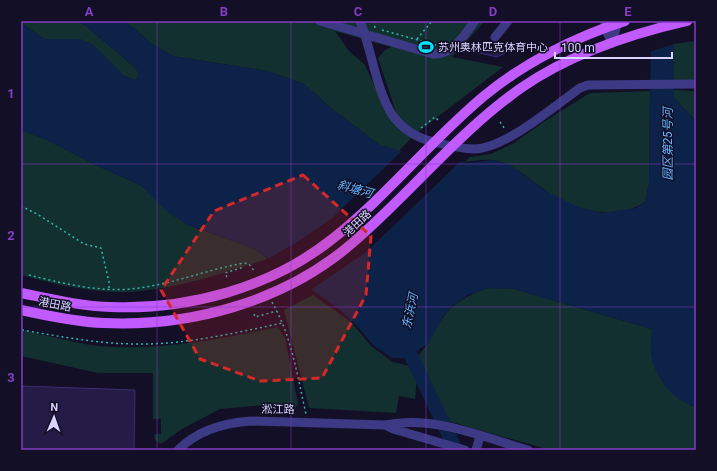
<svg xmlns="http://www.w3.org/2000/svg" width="717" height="471" font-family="Roboto,'Noto Sans SC',sans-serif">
<rect width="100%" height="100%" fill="#130f26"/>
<path fill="#12302f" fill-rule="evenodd" d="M21 21 78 22 85 25 133 66 138 71 139 77 134 80 124 76 93 45 79 39H44L21 23Z
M125 21H485L452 57 503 67 414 135 399 151 378 144 331 108 304 84 267 71 173 56 152 44ZM335 31 391 47 385 50 378 58 397 115 381 100 365 65 349 51Z
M696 41V80H674V44Z
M674 90 696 91V121L674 98Z
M650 91 649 184 645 202C613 223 571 209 542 188 527 178 511 162 492 160 484 159 473 161 465 162L470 157 491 154 514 143 545 121 590 93Z
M21 130 45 139 98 166 140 185 186 224 255 249 268 259C218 274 167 293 114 292 83 291 51 283 21 275Z
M489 288 514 289 652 329 651 355 690 405 696 406V450H550L448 421 418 356C428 345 433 332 441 320 453 302 470 294 489 288Z
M313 295 352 323 371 346 393 362 410 366 417 378 415 399 399 396 396 413 309 408 284 310Z
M278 327 285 338 298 404 295 408 266 405 220 409 182 429 161 444 155 440 154 434H161V419H153V373H98L21 356V330C47 335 73 343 99 346 160 351 219 339 278 327Z"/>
<path fill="#0c2248" d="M75 21H125L152 44 173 56 267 71 304 84 331 108 378 144 399 151 469 163 492 160 510 165 544 190 578 207 602 213 636 208 645 202 649 184 651 21H674V98L696 121V406C673 402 654 376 651 354 650 346 652 337 652 329L514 289 489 288 468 295 452 306 441 319 429 343 405 358H392L373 345 356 325 339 309 255 249 186 224 166 211 140 185 98 166 45 139 21 130V23L44 39H79L93 45 124 76 134 80 139 77 137 71 133 66 85 25Z"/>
<path fill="#130f26" d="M649 21H676L674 44 649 52Z
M403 150 462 160 365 253 309 291 266 260 297 242 331 219Z"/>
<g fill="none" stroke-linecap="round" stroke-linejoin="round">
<path stroke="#0c2248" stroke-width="14" d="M405 337 404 341 456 450"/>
</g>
<path fill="#241b47" stroke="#3b2d73" d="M479 42 495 47 503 42 509 51 497 57 471 51Z
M21 386 135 390 134 450H21Z"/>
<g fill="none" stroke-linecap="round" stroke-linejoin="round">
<path stroke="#2fb8b0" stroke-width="1.5" stroke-dasharray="2 3" stroke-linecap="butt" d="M374 21 375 28
M382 30 436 45
M417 39 432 21
M500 122 505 129
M421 128 435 117 438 120
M21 206 37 214 84 244 101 248 109 282V290
M29 275C61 283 97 292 131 289 170 285 206 270 244 263L249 264 255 272
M227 277 225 273 241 268 240 264
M272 302C292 337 297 375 306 414
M254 314 255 317 277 311
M22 330C63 337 105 345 147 344 193 343 239 332 283 323"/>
<path stroke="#3d3a85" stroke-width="9" d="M320 21 433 54C454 55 463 36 475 21
M360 21C372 51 375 85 391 113 402 130 418 139 438 143 450 146 462 149 474 149 506 148 553 107 580 88L588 85 696 84
M605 21V28L612 43
M495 37 508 21
M612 43 618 21
M385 425 393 429 465 450
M178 450C198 430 223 423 250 421L385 425C434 415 482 437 528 450
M476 450 480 436"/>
<path stroke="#c25bff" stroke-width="10" d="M21 293C51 299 80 306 111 307 188 310 270 288 331 240 386 197 430 141 484 96 524 63 575 37 625 21
M21 310C48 316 76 322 104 323 190 327 283 302 350 245 410 194 456 134 521 88 570 54 630 34 687 21"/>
</g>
<path fill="#d62828" fill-opacity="0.2" stroke="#d62828" stroke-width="3" stroke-dasharray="8 5" stroke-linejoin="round" d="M303 175 371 236 366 295 322 378 260 381 200 359 161 290 214 211Z"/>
<path fill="none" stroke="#843dc5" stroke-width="1" stroke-opacity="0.55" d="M157 21V450M291 21V450M426 21V450M560 21V450M21 164H696M21 307H696"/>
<defs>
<g id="stadium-bare" transform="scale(1.2)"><path d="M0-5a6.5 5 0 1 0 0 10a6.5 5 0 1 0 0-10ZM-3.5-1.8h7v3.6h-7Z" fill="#00e5ff" stroke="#130f26" stroke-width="2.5" paint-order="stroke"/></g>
</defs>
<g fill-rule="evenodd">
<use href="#stadium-bare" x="426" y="47"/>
</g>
<g text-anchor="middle" stroke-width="3" stroke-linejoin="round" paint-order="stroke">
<g font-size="11" fill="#d9d4ff" stroke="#130f26" text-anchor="start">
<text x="438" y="51">苏州奥林匹克体育中心</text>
</g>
<g font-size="11" fill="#d9d4ff" stroke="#130f26">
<text transform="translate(357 223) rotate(-43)" y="4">港田路</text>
<text transform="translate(55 304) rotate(11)" y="4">港田路</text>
<text transform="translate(278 409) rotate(1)" y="4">淞江路</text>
</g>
<g font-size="12" font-style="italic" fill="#62b6ff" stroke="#130f26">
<text transform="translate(668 144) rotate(-90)" y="4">园区第25号河</text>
<text transform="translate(355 189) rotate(16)" y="4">斜塘河</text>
<text transform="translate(410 311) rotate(-78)" y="4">东浜河</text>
</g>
</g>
<rect width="717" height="471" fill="none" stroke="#130f26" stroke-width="44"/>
<g transform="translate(54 417) rotate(2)" stroke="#130f26" stroke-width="3" paint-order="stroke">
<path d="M0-3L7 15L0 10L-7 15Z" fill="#d9d4ff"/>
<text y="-6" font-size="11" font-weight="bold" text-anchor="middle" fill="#d9d4ff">N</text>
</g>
<path d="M555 52v6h117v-6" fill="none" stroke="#d9d4ff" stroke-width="2"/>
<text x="561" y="52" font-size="12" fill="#d9d4ff" stroke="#130f26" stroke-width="3" paint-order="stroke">100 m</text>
<rect x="22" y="22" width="673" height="427" fill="none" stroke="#843dc5" stroke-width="1.5"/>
<g font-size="13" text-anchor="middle" font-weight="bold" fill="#843dc5">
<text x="89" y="16">A</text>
<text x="224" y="16">B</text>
<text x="358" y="16">C</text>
<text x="493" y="16">D</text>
<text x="628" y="16">E</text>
<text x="11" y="98">1</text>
<text x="11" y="240">2</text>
<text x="11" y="382">3</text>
</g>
</svg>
